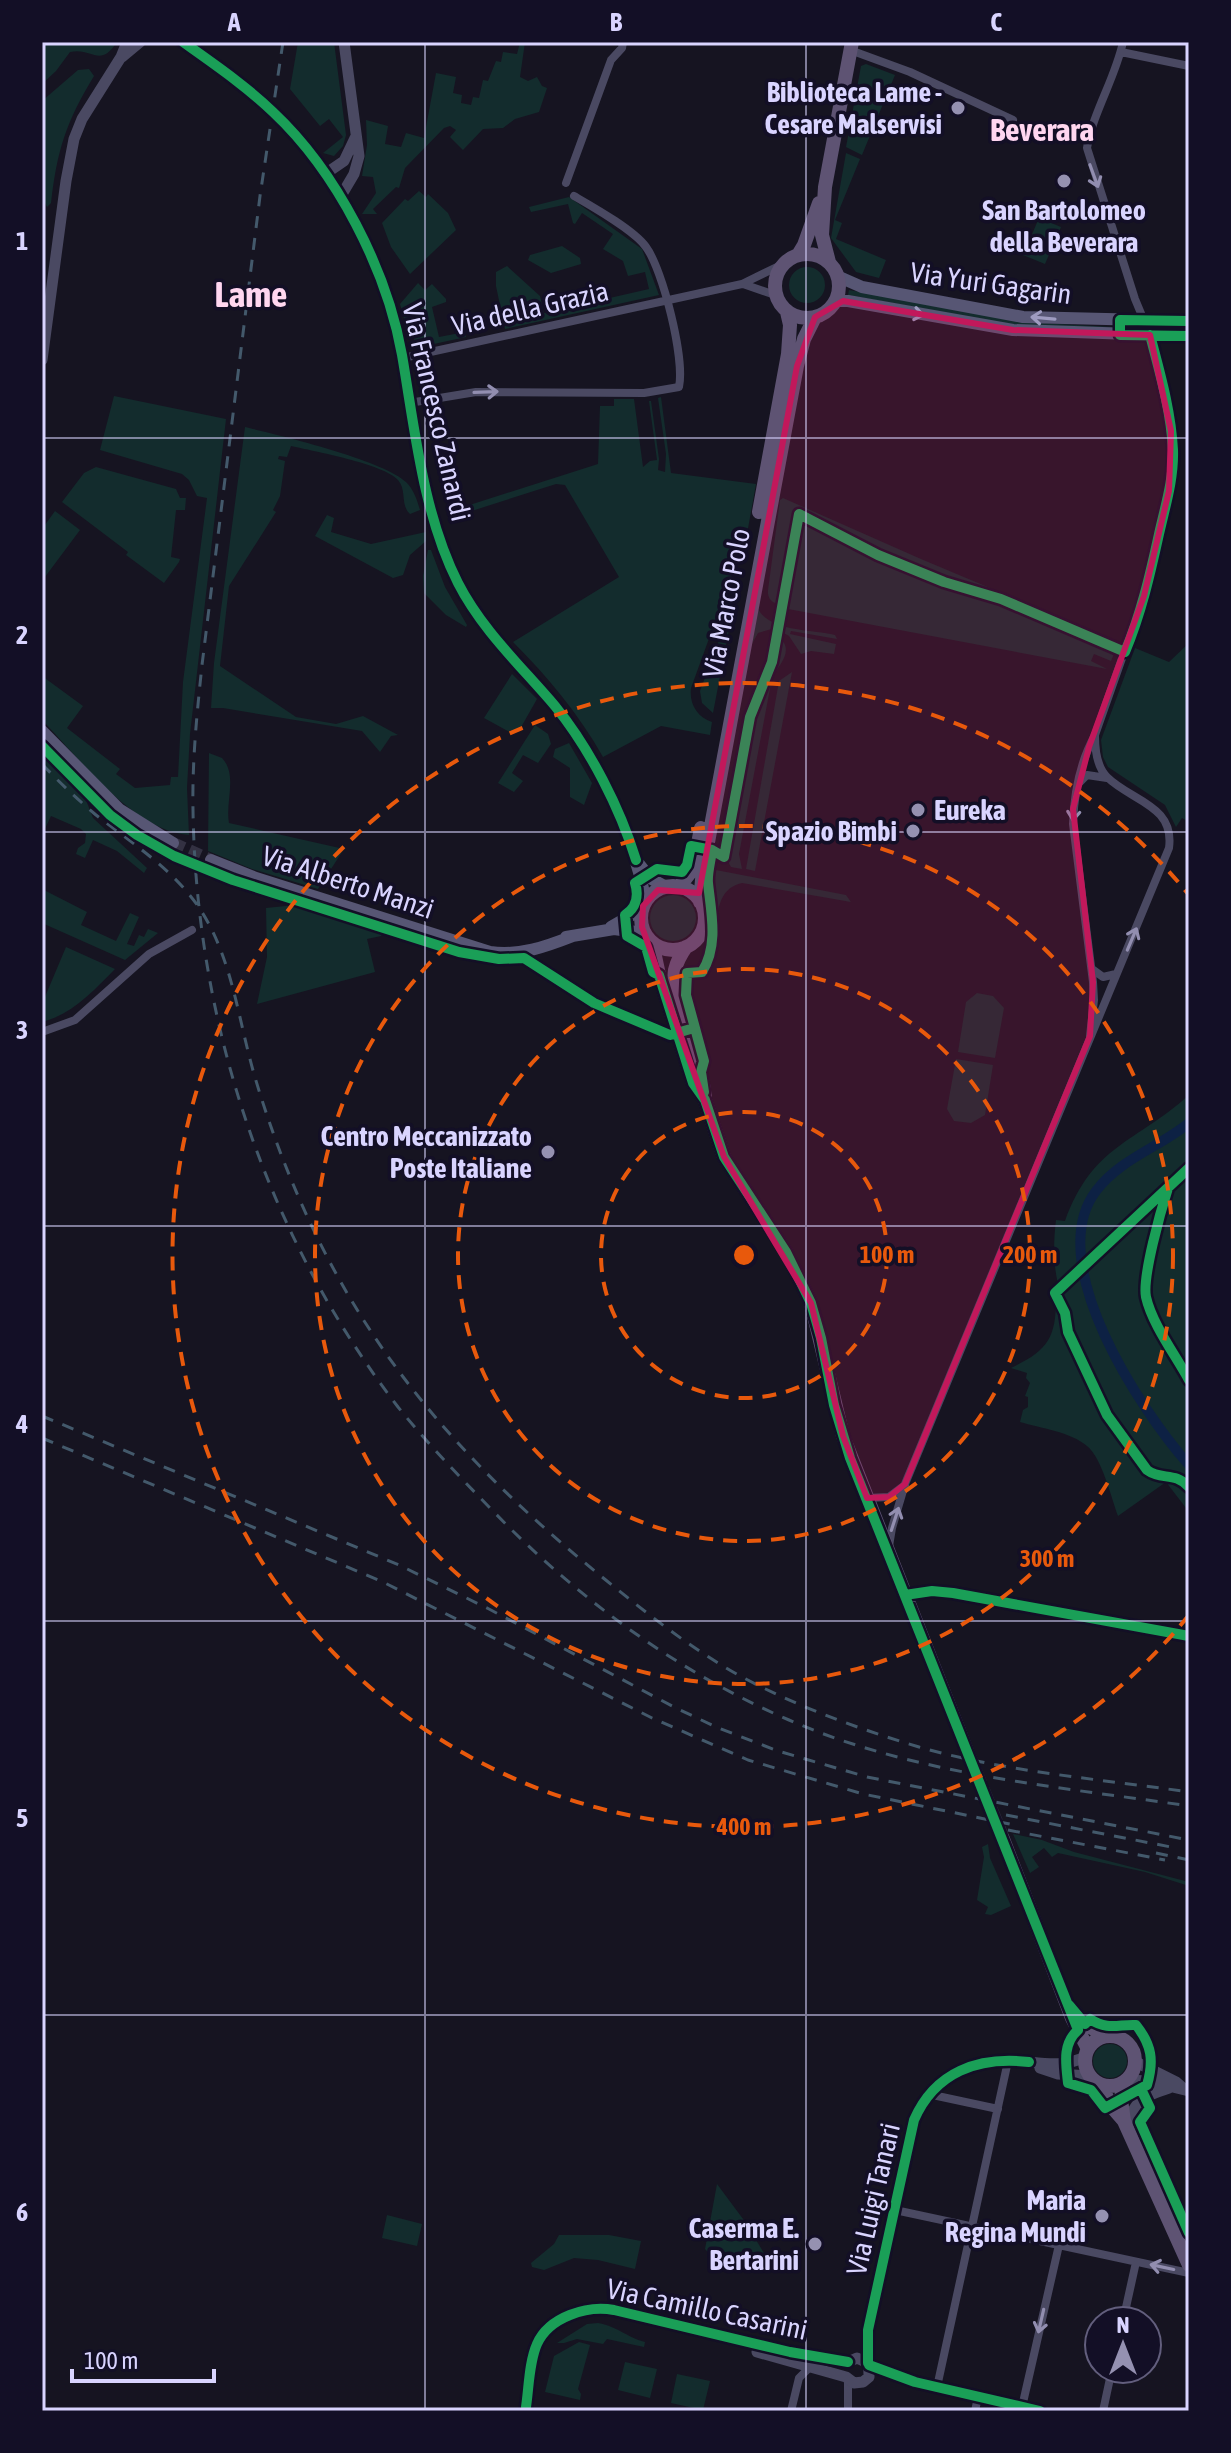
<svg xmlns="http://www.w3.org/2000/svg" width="1231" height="2453" font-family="'Asap Condensed',sans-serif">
<rect width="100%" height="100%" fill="#161421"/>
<path fill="#132c2d" d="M42 42H117C99 69 93 47 70 52L56 71 42 84Z
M298 42H334L346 135 343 146 334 156 323 153 343 137 329 119 320 126 290 89Z
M520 42H525L520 77 528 81 537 77 542 86 547 88 539 112 515 119 503 128 483 129 463 150 450 137 456 130 450 126 444 128 405 168 399 188 396 187 373 209 377 214H362L376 193 373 177 362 176 367 145 366 120 388 126 385 144 401 147 406 133 424 138 436 73 456 77 453 93 462 95 461 103 471 105 473 97 479 98 483 80 488 81 496 61 501 62 503 52 517 54Z
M866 64 895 75 862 155 846 147 861 66Z
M89 69 94 76C66 122 57 150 51 203L47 207 42 197V101L78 70Z
M846 153 860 159 835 220 842 223 836 239 886 260 879 278 856 272 831 238Z
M419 191 426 197 428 194 448 213 456 230 410 274 391 247 382 223 405 199 408 201Z
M569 197 642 249 659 295 505 329 496 286V272L507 266 540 296 544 313 649 289 645 272 628 276 623 261 603 249 613 234 582 213 575 224 573 223 568 204 531 212 529 207Z
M1039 218 1061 227 1045 264 1023 255Z
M562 246 580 258 581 264 551 273 528 260 530 255Z
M789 285a18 18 0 1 1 36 0a18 18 0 1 1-36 0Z
M418 283 425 290 432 284 446 299V302L432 307 439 337 465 332 466 337 420 347 407 330 400 304Z
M849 290 1022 322 1130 328 1020 326 848 295Z
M114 396 226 419 190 734 187 788 189 835C133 831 79 758 42 720V676L83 706 67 728 120 769 116 774 135 788 170 785 171 777H178L183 682 207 498 197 496 189 480 182 474 100 450Z
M661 397 671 473 756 484 747 534 691 688C689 704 697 717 712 722L710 735 661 726 603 757C578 713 548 677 513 642L619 577 565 485 556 484 456 516 454 510 598 464 600 406H614V399H634L643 467 650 461 657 460 649 401H651L659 459 658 470 665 472 666 454 658 398Z
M245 427C279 435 383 460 406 482 414 490 417 500 420 510L410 514C400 505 407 490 398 480 384 464 313 451 291 446L287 457 279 456 278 459 285 461 280 496 273 510 276 512 229 586 220 666 296 717 336 724 363 716 398 735 391 736 380 752 362 731 223 708H211L214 663Z
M96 467 176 489 180 498H186L185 510H176L171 557 180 559 179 562 164 583 126 555 128 552 62 502 84 473Z
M783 498 921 559 1119 642 1111 661 1094 654 1091 661 1107 669 788 609V606C777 604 767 603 768 590L780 500Z
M55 511 80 530 42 581V529Z
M327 515 334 518 331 532 371 544 426 532V541L410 555 403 575 393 578 315 536Z
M428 550H431L445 587 467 625 466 627 446 615 424 593 423 576Z
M735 598 713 713 702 703 700 691Z
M758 609C771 632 811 629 835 635L837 639 791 631 790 634 836 644 834 654 811 651 801 654 789 636 775 628 758 633 752 644Z
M779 637C795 651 779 664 772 678L739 854 742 869 731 867 726 858 752 718 772 668Z
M1189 643V822L1182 818 1176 827 1165 805 1108 767 1103 757 1101 740 1135 648 1169 662Z
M792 672 755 871 746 869 779 681Z
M512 674 537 699 520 729 513 734 484 718Z
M535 725 548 734 551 744 538 763 523 755 512 773 523 781 514 792 498 783Z
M569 743 592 783 584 805 570 797V768L553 757 555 749Z
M42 750 84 795 93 818 147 868 144 873 117 851 93 840 85 858 76 854 78 848 85 843 86 834 81 829 51 816 42 835Z
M209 753 222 758C238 775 225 802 229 823L344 849 318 889 252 869 208 851Z
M716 870 846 895 851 902 742 883C722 888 720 902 716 920L710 882 712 871Z
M42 889 87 912 81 925 116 941 130 913 139 917 127 944 134 946 139 935 144 937 148 929 158 933 125 960 42 923Z
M650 918a23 23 0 1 1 46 0a23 23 0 1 1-46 0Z
M296 905 383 933 381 936 367 939 375 972 257 1004 267 957 266 908Z
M66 947 115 969C93 991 73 1014 42 1022V1004Z
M977 993 993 996 1004 1008 995 1058 958 1052 966 1002Z
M956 1059 993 1065 985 1115 971 1123 954 1121 947 1109Z
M1189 1095V1517L1186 1508 1166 1482 1118 1516C1111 1497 1102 1458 1087 1446 1071 1432 1040 1428 1020 1422L1023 1410 1028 1407V1397L1025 1396 1030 1383 1026 1378 1027 1373 1011 1368C1046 1351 1056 1340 1056 1299L1061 1295C1053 1270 1053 1245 1056 1220L1065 1221C1093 1144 1136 1143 1189 1095Z
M1013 1834 1042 1840 1074 1852 1189 1882V1886L1145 1872 1058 1853 1052 1857 1044 1848 1032 1857 1039 1867 1030 1873Z
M988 1844 990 1858 1011 1906 991 1915 985 1914 988 1907 977 1900 984 1857 982 1847Z
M1093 2061a17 17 0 1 1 34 0a17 17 0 1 1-34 0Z
M717 2184 746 2223 774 2270 711 2255 705 2249Z
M387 2215 422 2224 417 2246 382 2238Z
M559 2235H609L641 2241 635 2269 598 2260 574 2258 544 2270 532 2267 531 2263 554 2244Z
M598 2323C619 2327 626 2337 645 2342L644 2347 607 2339 603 2344 577 2339 564 2343H557L587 2324Z
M579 2342 590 2345 578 2389 581 2394 580 2400 545 2392 554 2356Z
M625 2362 657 2369 650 2398 618 2390Z
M677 2374 710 2381 703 2410 671 2403Z"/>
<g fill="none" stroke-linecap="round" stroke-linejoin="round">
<path stroke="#0d2144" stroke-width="10" d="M1189 1123C1158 1148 1120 1159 1096 1191 1042 1262 1141 1411 1189 1465"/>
<path stroke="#333142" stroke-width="12" stroke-dasharray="12 6" stroke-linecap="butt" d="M173 843 211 860"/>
<path stroke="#333142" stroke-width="14" stroke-dasharray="14 7" stroke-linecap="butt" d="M967 1751 1003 1839"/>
<path stroke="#4a4962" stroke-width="8" d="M850 50 910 72 1013 120
M1121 52 1189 66
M566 183 611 60 622 48 623 42
M743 284 775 295
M403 358 742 284 781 265
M409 403 476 392 644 393 679 387C685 359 663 270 646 247 634 230 593 207 574 196
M1080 782 1087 775 1107 778
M1092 969 1103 977 1116 974
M42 1032 75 1020 149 954 192 930
M1090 1036 1094 1000 1093 982 1073 824C1074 794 1080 762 1095 735L1144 596 1169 491 1173 453 1163 387 1150 335 1135 299 1087 148C1093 112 1115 79 1123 42
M867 1498 889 1497 905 1485
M889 1546 892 1528 905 1484 1169 848C1175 805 1131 801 1107 777 1097 767 1095 750 1095 736
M928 2094 998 2109
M895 2210 1189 2273
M1123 2321 1136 2262
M937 2387 1008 2061
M1022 2407 1059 2245
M791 2411 799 2378 809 2368
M848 2411V2380
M975 2411 978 2397
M1103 2411 1112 2369"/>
<path stroke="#4a4962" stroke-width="11" d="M122 57 140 42
M325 174 344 161 355 138
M341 196 354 174 359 156 344 42
M42 360 66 181 74 139 82 119 121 57 127 42
M905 1595 932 1591 953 1593 1189 1636
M1136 2062 1176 2082 1184 2089
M1040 2068 1058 2074 1089 2076
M1127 2080 1148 2081 1189 2091
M1126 2126C1136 2099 1142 2097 1169 2088
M757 2352 846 2377 854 2383 863 2382 869 2377
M869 2365 915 2382 1040 2411
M869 2377 868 2330 914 2120C933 2075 972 2058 1019 2061 1043 2063 1062 2068 1085 2057
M526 2407C529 2387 529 2362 537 2344 549 2317 587 2305 614 2310L829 2360 848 2362 857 2358 868 2363"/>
<path stroke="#575674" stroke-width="12" d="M183 42C214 64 246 86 273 112 337 172 387 269 402 354 416 430 422 512 458 583 482 630 520 666 554 706 599 759 632 833 646 901
M837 276 862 287 1023 317 1189 321
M835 301H848L1013 330 1189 336
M42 731 119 809 173 843
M211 860 256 878 490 952C520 956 545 947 573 936
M639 864 650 878 666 887
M611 927 642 909
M566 937 614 929 644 933"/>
<path stroke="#5e5373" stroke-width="14" d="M775 286a32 32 0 1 1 64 0a32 32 0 1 1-64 0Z
M798 255 804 245 819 203
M829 262 822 235 825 187 852 42
M759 512 788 354 790 325 787 312
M641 918a32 32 0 1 1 64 0a32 32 0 1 1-64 0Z
M679 887 693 869 701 828
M700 902 703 869 797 366 804 339 815 317
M652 942 659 975 693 1083 705 1100 724 1157 786 1252 811 1303 843 1436 967 1751
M686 947C681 954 677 961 675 970 670 1005 703 1059 705 1100
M1003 1839 1072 2018 1088 2049
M1074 2011 1085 2024 1106 2036
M1085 2061a25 25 0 1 1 50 0a25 25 0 1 1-50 0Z
M1123 2083 1121 2100 1124 2121 1189 2265
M1101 2085 1111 2106 1124 2121"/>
<path stroke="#43596b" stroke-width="3" stroke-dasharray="12 10" stroke-linecap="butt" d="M283 42 260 196 202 665C197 713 192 761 193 810 196 1024 267 1237 398 1407 427 1443 458 1475 490 1508 576 1597 675 1671 789 1720 915 1775 1054 1786 1189 1806
M42 764C59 782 77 799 96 815 133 844 173 869 200 909 232 958 238 1018 254 1074 271 1132 293 1189 320 1243 390 1383 487 1484 607 1581 650 1616 693 1650 742 1677 798 1707 859 1729 919 1747 1006 1772 1100 1779 1189 1792
M42 1416 399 1565 489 1609 674 1707 716 1727 778 1751 867 1777 1189 1840
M42 1438 383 1582 652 1718 748 1760 863 1794 1019 1826
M1006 1815 1171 1847
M1008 1830 1165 1860
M1156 1853 1189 1860"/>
<g stroke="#130f26" stroke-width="15">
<path id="cycleway" d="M183 42C214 64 246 86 273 112 337 172 387 270 402 355 415 430 423 514 458 583 482 630 521 666 555 706 590 749 620 808 636 860
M1189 321 1120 320V335L1189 336
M42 746 110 815 137 835 174 856 233 880 459 952 499 959 524 958 594 1003 670 1035 694 1028
M704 1092 701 1072 704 1061 686 995 687 973 702 972C719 945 711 912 708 883 707 873 711 860 712 850
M1189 1168 1055 1293 1065 1313 1068 1332 1107 1415 1147 1470C1162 1481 1174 1471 1189 1487
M1168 1188C1161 1210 1142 1277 1146 1297 1152 1324 1176 1356 1189 1380
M905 1595 932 1591 953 1593 1189 1636
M1069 2005 1085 2024 1090 2019C1108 2031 1119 2024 1136 2025 1152 2045 1154 2061 1147 2085L1105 2108 1091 2090 1068 2083C1066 2064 1062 2044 1078 2030L850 1458 834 1405 821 1338 811 1303 786 1252 724 1157 705 1100 693 1083 659 975 653 972 646 947 627 936 625 915C636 908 639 896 635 883L657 869 682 872 687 865 691 846 712 850 724 857 750 717 772 662 799 514 878 555 944 582 1001 599 1125 652C1141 614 1150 575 1159 534 1165 507 1174 479 1173 450 1171 411 1160 373 1150 335
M1141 2089 1150 2108 1140 2122 1189 2233
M868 2363V2330L914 2120C935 2072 978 2056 1029 2062
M869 2365 915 2382 1040 2411
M526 2407C529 2387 529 2362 537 2344 549 2317 587 2305 614 2310L790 2352 848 2362"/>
</g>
<use href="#cycleway" stroke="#1a9f57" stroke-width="10"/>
</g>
<defs><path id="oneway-shaft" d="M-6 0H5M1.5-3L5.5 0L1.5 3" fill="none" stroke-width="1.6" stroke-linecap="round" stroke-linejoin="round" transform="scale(2)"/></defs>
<g stroke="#928eb0">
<use href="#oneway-shaft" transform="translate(1094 176) rotate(70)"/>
<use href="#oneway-shaft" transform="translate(486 392) rotate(-2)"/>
<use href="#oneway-shaft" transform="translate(1074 809) rotate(95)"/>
<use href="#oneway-shaft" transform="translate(1132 939) rotate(-67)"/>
<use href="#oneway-shaft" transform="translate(895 1519) rotate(-72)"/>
<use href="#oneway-shaft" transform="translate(1162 2267) rotate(-168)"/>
<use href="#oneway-shaft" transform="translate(1041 2321) rotate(103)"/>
</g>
<g stroke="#9e9bc0">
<use href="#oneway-shaft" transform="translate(912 313) rotate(11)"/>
<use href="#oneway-shaft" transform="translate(1043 318) rotate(-175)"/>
</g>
<path fill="#c2185b" fill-opacity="0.2" stroke="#c2185b" stroke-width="6" stroke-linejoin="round" d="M843 301 1013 330 1150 335 1171 431 1169 491 1144 596 1089 747 1073 809 1093 982 1090 1036 905 1484 889 1497 867 1498 843 1436 811 1303 724 1157 642 927 643 906 658 890 699 893 797 366 815 317Z"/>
<path fill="none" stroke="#d9d4ff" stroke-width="2" stroke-opacity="0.55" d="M425 42V2411M806 42V2411M42 438H1189M42 832H1189M42 1226H1189M42 1621H1189M42 2015H1189"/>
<g fill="none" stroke="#e8590c" stroke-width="4" stroke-dasharray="14 10">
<circle cx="744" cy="1255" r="143"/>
<circle cx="744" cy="1255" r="286"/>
<circle cx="744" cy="1255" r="429"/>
<path d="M1189 1615A572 572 0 1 1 1189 895"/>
</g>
<g fill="#9591b1" stroke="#130f26" stroke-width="3">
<circle cx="958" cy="108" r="8"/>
<circle cx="1064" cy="181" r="8"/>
<circle cx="918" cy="810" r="8"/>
<circle cx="913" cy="831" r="8"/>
<circle cx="548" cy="1152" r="8"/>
<circle cx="1102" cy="2216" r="8"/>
<circle cx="815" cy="2244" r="8"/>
</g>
<g text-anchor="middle" stroke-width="7" stroke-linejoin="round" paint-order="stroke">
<g font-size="28" font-weight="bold" fill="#d9d4ff" stroke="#130f26" text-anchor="end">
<text x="942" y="102">Biblioteca Lame -<tspan x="942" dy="32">Cesare Malservisi</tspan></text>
<text x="1064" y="220" text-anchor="middle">San Bartolomeo<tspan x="1064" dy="32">della Beverara</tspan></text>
<text x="934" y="820" text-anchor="start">Eureka</text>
<text x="897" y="841">Spazio Bimbi</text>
<text x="532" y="1146">Centro Meccanizzato<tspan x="532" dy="32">Poste Italiane</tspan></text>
<text x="1086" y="2210">Maria<tspan x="1086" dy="32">Regina Mundi</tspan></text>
<text x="799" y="2238">Caserma E.<tspan x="799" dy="32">Bertarini</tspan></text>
</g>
<g font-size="28" fill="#d9d4ff" stroke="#130f26">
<text transform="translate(991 283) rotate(8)" y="10">Via Yuri Gagarin</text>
<text transform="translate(530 308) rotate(-13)" y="10">Via della Grazia</text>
<text transform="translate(437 412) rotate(77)" y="10">Via Francesco Zanardi</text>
<text transform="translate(726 603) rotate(-79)" y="10">Via Marco Polo</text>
<text transform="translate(348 882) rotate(18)" y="10">Via Alberto Manzi</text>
<text transform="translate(873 2199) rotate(-77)" y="10">Via Luigi Tanari</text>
<text transform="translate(707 2309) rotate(12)" y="10">Via Camillo Casarini</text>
</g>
<g font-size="32" font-weight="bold" fill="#ffd6f0" stroke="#130f26">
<text x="1042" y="141">Beverara</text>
</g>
<g font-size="36" font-weight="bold" fill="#ffd6f0" stroke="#130f26">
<text x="251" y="307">Lame</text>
</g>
</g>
<circle cx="744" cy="1255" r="12" fill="#e8590c" stroke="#130f26" stroke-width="4"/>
<g font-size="24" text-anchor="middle" font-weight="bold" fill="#e8590c" stroke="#130f26" stroke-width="7" stroke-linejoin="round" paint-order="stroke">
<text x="887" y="1263">100 m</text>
<text x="1030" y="1263">200 m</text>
<text x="1047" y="1567">300 m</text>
<text x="744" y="1835">400 m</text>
</g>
<rect width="1231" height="2453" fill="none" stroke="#130f26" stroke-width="88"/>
<g transform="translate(1123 2345)"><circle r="38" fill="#130f26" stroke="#625e7d" stroke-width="2"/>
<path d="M0-6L14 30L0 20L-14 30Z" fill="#9591b1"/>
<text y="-12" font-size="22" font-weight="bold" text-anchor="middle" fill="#d9d4ff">N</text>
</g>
<path d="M72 2369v12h142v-12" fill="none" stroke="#d9d4ff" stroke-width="4"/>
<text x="84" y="2369" font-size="24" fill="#d9d4ff" stroke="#130f26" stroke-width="6" paint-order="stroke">100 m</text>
<rect x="44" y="44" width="1143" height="2365" fill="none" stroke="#d9d4ff" stroke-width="3"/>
<g font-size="26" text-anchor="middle" font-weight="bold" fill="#d9d4ff">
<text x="234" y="31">A</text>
<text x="616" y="31">B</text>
<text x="996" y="31">C</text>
<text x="22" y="250">1</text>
<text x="22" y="644">2</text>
<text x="22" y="1039">3</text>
<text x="22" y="1433">4</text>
<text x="22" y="1827">5</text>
<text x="22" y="2221">6</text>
</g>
</svg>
